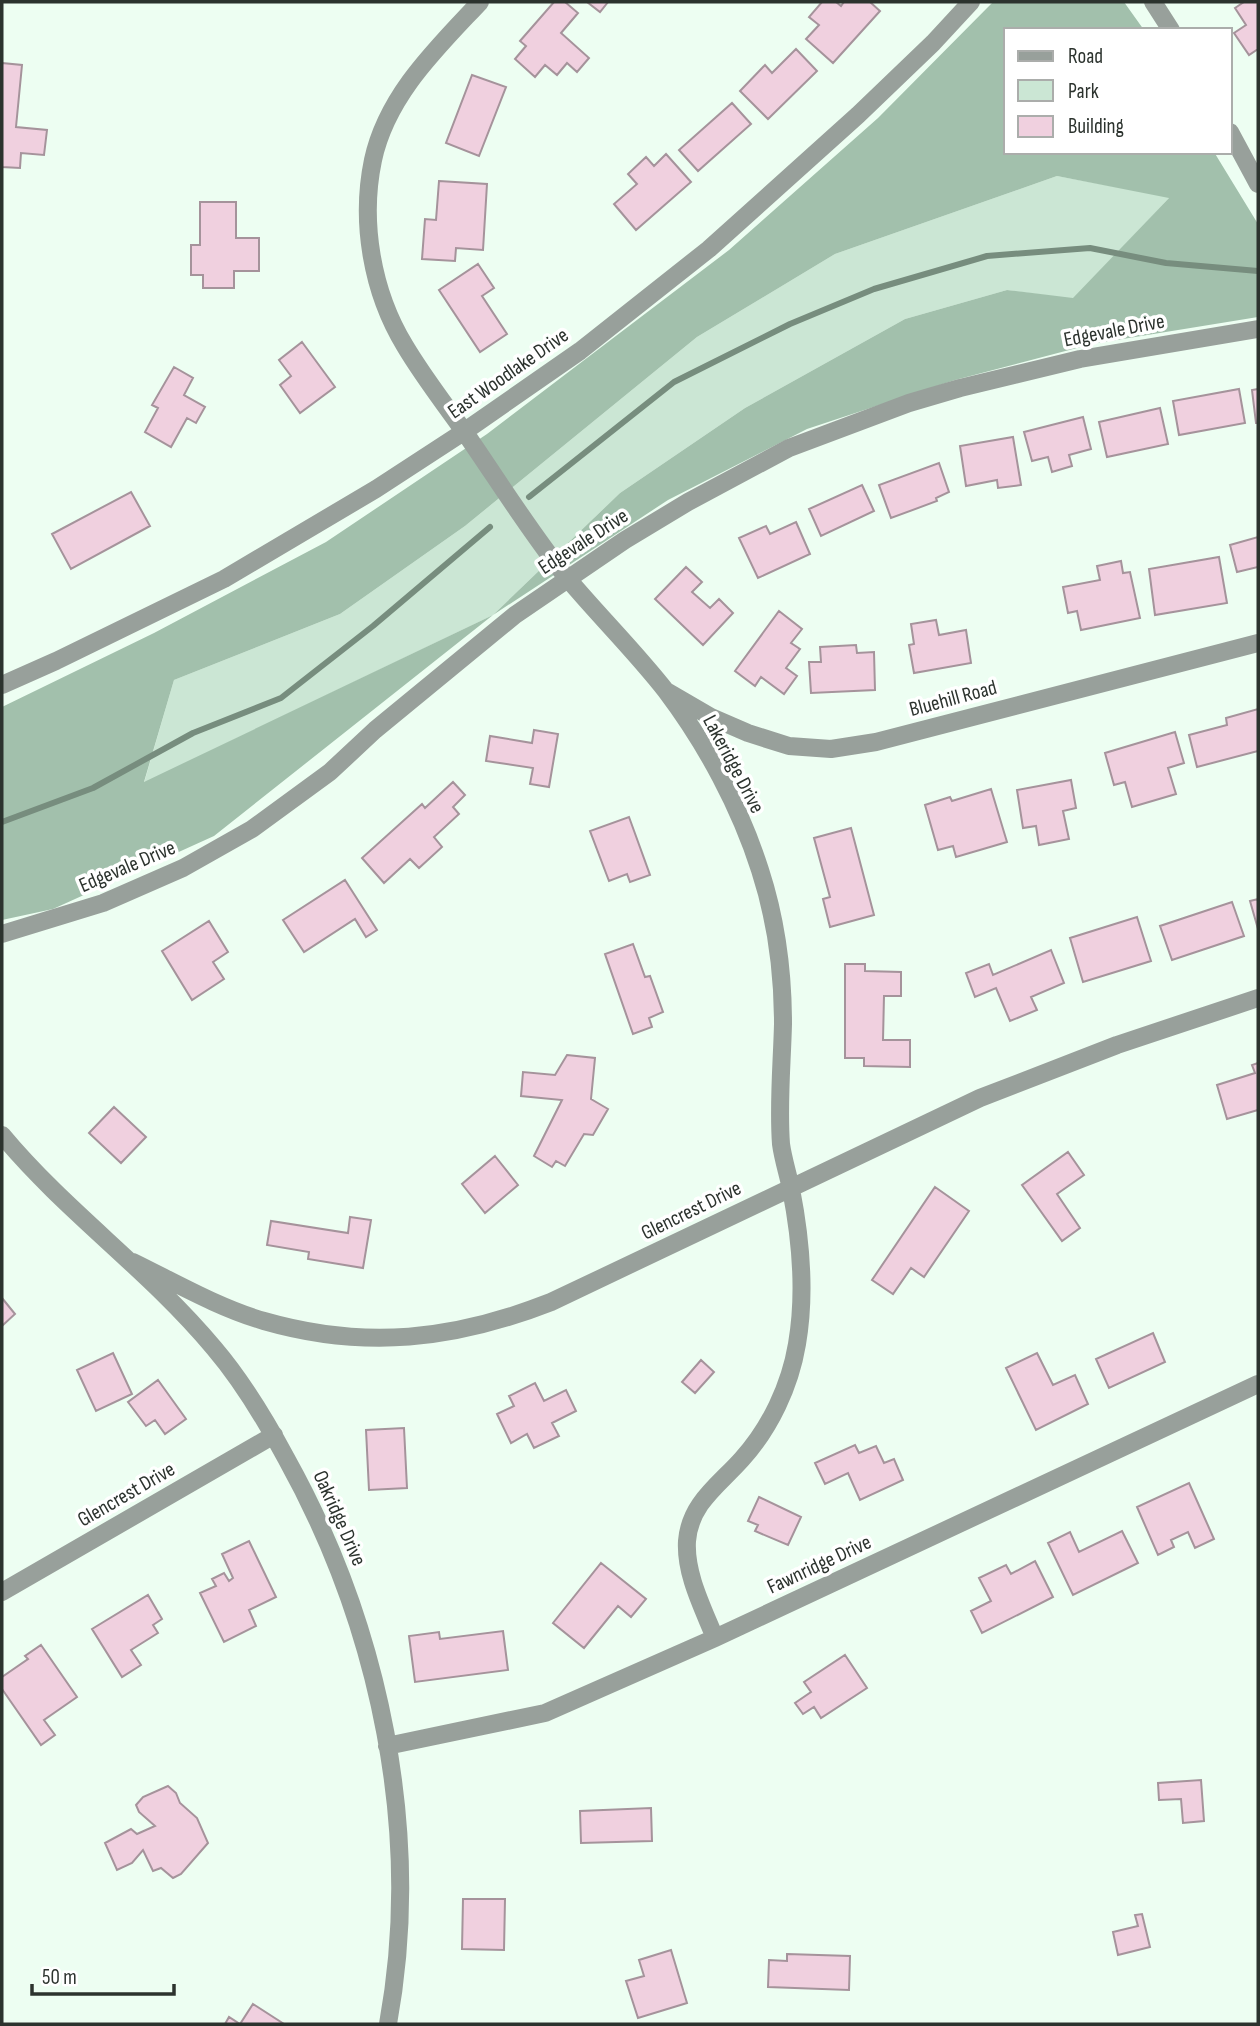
<svg xmlns="http://www.w3.org/2000/svg" width="1260" height="2026" font-family="'Sofia Sans Condensed',sans-serif">
<rect width="100%" height="100%" fill="#edfef2"/>
<path fill="#cbe6d4" d="M1057 176 1170 197 1073 299 1007 290 905 319 745 408 620 493 493 615 144 783 174 680 340 614 465 526 697 337 835 254Z"/>
<path fill="#a2c0ac" fill-rule="evenodd" d="M993 2H1124L1144 30H1006V152H1214L1258 224V317L1092 344 955 380 807 429 668 500 493 615 214 836 53 909 2 920V707L154 633 326 542 487 434 729 250 878 118ZM1057 176 1169 198 1073 298 1007 290 905 319 745 408 620 493 493 615 144 782 174 680 340 614 465 526 697 337 835 254Z"/>
<g fill="none" stroke-linecap="round" stroke-linejoin="round">
<path stroke="#778d7e" stroke-width="6" d="M529 497 674 382 790 324 874 289 987 256 1090 248 1166 263 1258 271
M2 822 93 788 193 733 281 698 373 626 490 527"/>
</g>
<path fill="#f0d0df" stroke="#a5939b" stroke-width="2" d="M554 2H565L578 13 561 33 589 58 577 72 567 63 557 75 545 65 535 77 515 59 526 46 520 41Z
M587 2H608L600 12Z
M822 2H836L841 6 844 2H870L880 11 833 63 806 39 819 25 809 17Z
M1244 2H1258V49L1249 55 1234 33 1246 25 1235 8Z
M796 49 817 71 768 119 740 91 765 65 772 73Z
M2 63 22 65 16 127 47 130 44 155 21 153 20 168 2 167Z
M472 75 506 87 479 156 446 143Z
M732 103 751 124 698 171 679 150Z
M666 154 691 182 636 230 614 204 637 184 628 174 646 157 654 166Z
M439 181 487 184 483 250 456 248 455 261 422 259 425 219 436 220Z
M200 202H236V238H259V271H234V288H203V275H191V245H200Z
M478 264 494 288 482 296 507 334 480 352 439 290Z
M302 342 335 387 300 413 280 385 291 376 279 360Z
M174 367 193 378 184 395 205 407 196 423 187 418 171 447 145 432 158 408 152 405Z
M1239 389 1245 423 1179 435 1173 401Z
M1258 389V423H1256L1252 390Z
M1160 408 1168 444 1107 457 1099 422Z
M1083 417 1091 449 1069 455 1072 466 1052 472 1048 457 1032 461 1024 432Z
M1013 437 1021 485 998 488 997 480 966 486 960 446Z
M939 463 949 492 936 498 937 501 891 518 879 485Z
M862 485 874 511 821 536 809 509Z
M131 492 150 526 71 569 52 534Z
M796 522 810 554 758 578 739 538 766 526 770 534Z
M1258 537V567L1237 572 1230 545Z
M1219 557 1227 603 1155 615 1149 569Z
M1121 561 1123 573 1130 572 1140 618 1081 630 1077 611 1068 613 1063 587 1100 580 1097 566Z
M686 567 702 582 692 592 710 608 719 599 733 613 703 645 655 599Z
M779 611 802 629 791 643 800 649 786 668 797 676 784 694 761 677 755 686 735 671Z
M936 620 939 635 966 630 971 663 914 673 909 645 914 644 911 624Z
M856 645 857 653 874 652 875 690 811 693 809 662H821L820 647Z
M1258 709V751L1197 767 1189 735 1227 725 1226 718Z
M534 730 558 734 549 787 530 784 533 768 486 761 490 736 532 743Z
M1175 732 1184 763 1168 768 1176 794 1132 807 1125 782 1114 785 1105 753Z
M1071 780 1076 808 1063 811 1069 839 1039 845 1036 826 1023 828 1017 790Z
M453 782 465 795 453 807 459 814 434 837 442 847 419 868 410 859 384 883 362 858 422 804 425 808Z
M991 789 1007 842 956 857 953 846 938 850 925 805 950 797 952 801Z
M629 817 650 875 630 882 627 874 609 881 590 831Z
M851 828 874 915 830 927 823 899 830 897 814 838Z
M345 880 377 930 366 937 355 919 304 952 283 920Z
M1258 899V929L1250 901Z
M1232 902 1244 936 1172 960 1160 926Z
M1137 917 1151 961 1083 982 1070 938Z
M209 921 228 952 213 962 224 979 192 1000 162 951Z
M633 944 645 977 650 976 663 1012 649 1018 652 1027 633 1034 605 954Z
M1051 950 1064 983 1031 997 1037 1010 1010 1021 996 988 975 997 966 973 989 964 993 975Z
M845 964H865V971L901 972V996H884L883 1040H910V1067L864 1066V1058H845Z
M567 1055 595 1058 591 1099 608 1109 593 1135 584 1134 565 1166 556 1161 552 1167 534 1156 562 1100 521 1096 523 1072 555 1075Z
M1258 1063V1110L1227 1119 1217 1085 1255 1073 1252 1065Z
M114 1107 146 1137 121 1163 89 1133Z
M1068 1152 1084 1175 1057 1194 1080 1228 1062 1241 1022 1185Z
M495 1156 518 1185 485 1213 462 1184Z
M935 1187 969 1211 924 1277 911 1268 893 1294 872 1280Z
M350 1217 371 1220 363 1268 308 1259 309 1252 267 1245 271 1221 348 1233Z
M2 1298 15 1314 2 1326Z
M1153 1333 1165 1362 1109 1388 1096 1359Z
M113 1353 132 1394 96 1411 77 1370Z
M1037 1353 1053 1385 1075 1375 1088 1404 1036 1430 1006 1368Z
M701 1360 714 1372 695 1393 682 1382Z
M158 1380 186 1419 165 1434 155 1420 146 1426 128 1402Z
M535 1383 544 1401 566 1390 576 1411 552 1423 559 1436 534 1448 527 1434 511 1443 497 1414 514 1406 509 1396Z
M404 1428 407 1488 369 1490 366 1430Z
M855 1445 859 1453 876 1446 884 1463 894 1459 903 1480 860 1500 848 1473 825 1484 815 1463Z
M1189 1483 1214 1539 1195 1548 1188 1532 1171 1540 1174 1547 1158 1555 1137 1507Z
M759 1497 801 1517 788 1545 755 1531 758 1525 748 1521Z
M1122 1531 1138 1563 1073 1595 1048 1543 1070 1532 1079 1552Z
M249 1541 276 1597 249 1610 256 1626 224 1642 200 1593 216 1586 212 1579 224 1573 229 1581 233 1578 222 1554Z
M1035 1561 1053 1597 982 1633 971 1611 991 1601 979 1578 1006 1565 1011 1574Z
M601 1563 646 1599 631 1617 618 1606 584 1648 553 1623Z
M148 1595 162 1619 153 1625 158 1633 131 1650 141 1665 122 1677 92 1629Z
M503 1631 508 1670 415 1682 409 1636 439 1632 440 1639Z
M41 1645 77 1697 44 1720 55 1735 41 1745 2 1689V1677L28 1659 25 1656Z
M845 1655 867 1688 821 1718 814 1707 803 1714 795 1703 811 1692 804 1682Z
M1201 1780 1204 1821 1183 1823 1181 1799 1159 1800 1158 1783Z
M168 1786 176 1793 180 1803 197 1818 208 1843 181 1874 173 1878 161 1868 153 1871 143 1850 132 1863 117 1870 105 1843 131 1829 137 1834 155 1826 139 1812 136 1805 143 1797Z
M651 1808 652 1841 581 1843 580 1811Z
M463 1899H505L504 1950 462 1949Z
M1142 1914 1150 1947 1118 1955 1113 1932 1138 1926 1135 1915Z
M671 1950 687 2003 638 2018 626 1981 644 1976 639 1960Z
M787 1954 850 1956 849 1990 768 1987 769 1960 787 1961Z
M253 2004 284 2024H225L229 2017 240 2024Z"/>
<g fill="none" stroke-linecap="round" stroke-linejoin="round">
<path stroke="#98a09b" stroke-width="18" d="M480 2C437 48 387 95 373 160 360 222 372 292 405 346 424 378 447 407 468 437 499 482 529 530 563 573 596 613 634 650 666 691 706 744 740 807 760 870 776 919 783 973 783 1024 782 1064 778 1104 781 1144 783 1159 788 1174 791 1189 801 1240 806 1292 797 1344 790 1386 770 1428 742 1459 719 1485 690 1503 687 1541 685 1574 703 1608 715 1638
M1153 2 1171 30
M1230 132 1258 184
M2 685 56 661 224 579 376 489 465 431 580 351 709 249 858 115 933 43 971 2
M668 692 711 717 748 733 789 746 831 749 876 742 1258 643
M2 934 103 903 183 868 252 829 330 772 375 730 515 615 625 540 688 502 789 448 909 403 960 388 1080 359 1258 329
M2 1135C66 1212 149 1270 214 1348 243 1382 265 1419 286 1458 380 1627 423 1833 388 2024
M133 1262C176 1283 219 1308 264 1321 365 1350 454 1340 551 1302L980 1098 1117 1045 1258 998
M2 1592 274 1435
M387 1746 545 1713 715 1638 1258 1384"/>
</g>
<g text-anchor="middle" stroke-width="7" stroke-linejoin="round" paint-order="stroke">
<g font-size="21" fill="#2c332e" stroke="#fff">
<text transform="translate(1114 330) rotate(-11)" y="7">Edgevale Drive</text>
<text transform="translate(508 373) rotate(-35)" y="7">East Woodlake Drive</text>
<text transform="translate(583 541) rotate(-33)" y="7">Edgevale Drive</text>
<text transform="translate(953 698) rotate(-15)" y="7">Bluehill Road</text>
<text transform="translate(734 764) rotate(62)" y="7">Lakeridge Drive</text>
<text transform="translate(127 866) rotate(-23)" y="7">Edgevale Drive</text>
<text transform="translate(691 1210) rotate(-26)" y="7">Glencrest Drive</text>
<text transform="translate(126 1494) rotate(-30)" y="7">Glencrest Drive</text>
<text transform="translate(340 1518) rotate(66)" y="7">Oakridge Drive</text>
<text transform="translate(819 1564) rotate(-25)" y="7">Fawnridge Drive</text>
</g>
</g>
<rect width="1260" height="2026" fill="none" stroke="#2c332e" stroke-width="7"/>
<rect x="1004" y="28" width="228" height="126" fill="#ffffff" stroke="#abadab" stroke-width="2"/>
<rect x="1018" y="51" width="35" height="10" fill="#98a09b" stroke="#abadab" stroke-width="2"/>
<text x="1068" y="63" font-size="21" fill="#2c332e">Road</text>
<rect x="1018" y="80" width="35" height="21" fill="#cbe6d4" stroke="#abadab" stroke-width="2"/>
<text x="1068" y="98" font-size="21" fill="#2c332e">Park</text>
<rect x="1018" y="116" width="35" height="21" fill="#f0d0df" stroke="#abadab" stroke-width="2"/>
<text x="1068" y="133" font-size="21" fill="#2c332e">Building</text>
<path d="M32 1984v10h142v-10" fill="none" stroke="#2c332e" stroke-width="3.5"/>
<text x="42" y="1984" font-size="21" fill="#2c332e" stroke="#ffffff" stroke-width="5" paint-order="stroke">50 m</text>
</svg>
